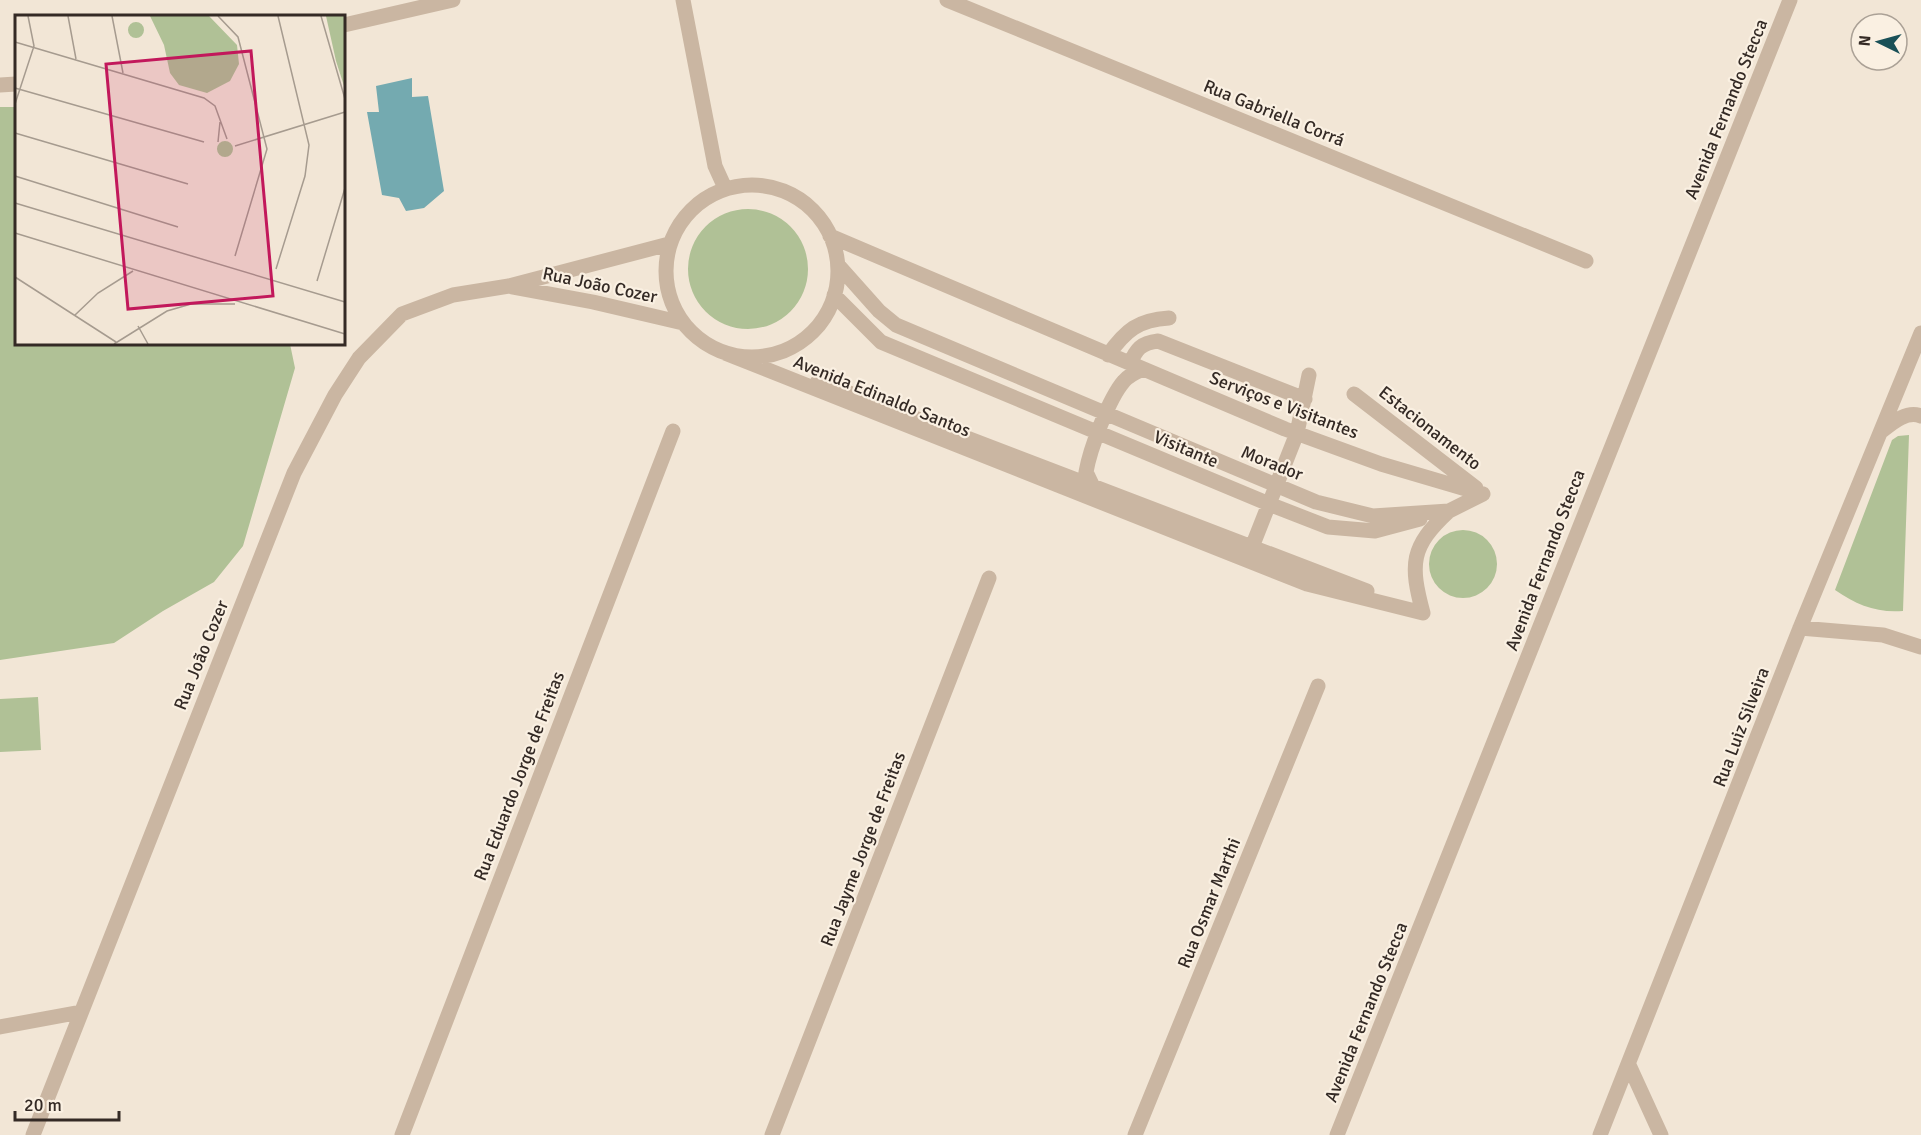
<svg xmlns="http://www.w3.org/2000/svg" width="1921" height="1135" font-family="Signika,sans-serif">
<rect width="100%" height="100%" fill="#f2e6d6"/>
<path fill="#b0c196" d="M0 107H16V344H290L295 368 243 546 214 582 163 611 114 643 0 660Z
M688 269a60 60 0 1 1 120 0a60 60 0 1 1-120 0Z
M1909 435 1903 611C1876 613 1857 605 1835 590L1892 440 1898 436Z
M1429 564a34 34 0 1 1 68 0a34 34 0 1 1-68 0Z
M38 697 41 750 0 752V699Z"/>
<path fill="#74aab0" d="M412 78V97L428 96 444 191 424 208 406 211 399 198 382 195 367 112H379L376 86Z"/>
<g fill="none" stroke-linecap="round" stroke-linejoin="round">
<path stroke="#cab6a2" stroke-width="15" d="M683 0 715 166 725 188
M947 0 1586 261
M344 25 453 0
M0 85 16 84
M666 271a86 86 0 1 1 172 0a86 86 0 1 1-172 0Z
M830 236 1285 429 1381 464 1483 494
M838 265 879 311 896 325 1316 502 1373 516 1449 511 1483 494
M512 287 593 302 683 323
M834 295 881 342 1269 504 1328 527 1375 531 1420 519
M725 353 1307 584 1423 613
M1108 355C1126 330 1138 320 1169 318
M1130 364C1136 349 1141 343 1158 341L1305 399
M818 381 1367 591
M1354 394 1476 488
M1882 431C1892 423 1907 410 1921 416
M1095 491 1086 472C1090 449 1109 398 1124 381 1129 375 1136 372 1143 369
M1252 547 1297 433 1309 375
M1423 613C1410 564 1410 547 1449 511
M1800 628 1883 635 1921 647
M0 1027 81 1012
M1629 1065 1661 1135
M33 1135 294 473 335 395 359 358 402 314 453 295 509 286 669 244
M402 1135 673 431
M772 1135 989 578
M1135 1135 1318 686
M1337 1135 1790 0
M1600 1135 1800 628 1921 333"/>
</g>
<g text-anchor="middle" stroke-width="4.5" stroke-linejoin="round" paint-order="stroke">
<g font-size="18" fill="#342a25" stroke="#faf0e2">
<text transform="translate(1726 109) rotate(-68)" y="6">Avenida Fernando Stecca</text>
<text transform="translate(1274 113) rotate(22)" y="6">Rua Gabriella Corrá</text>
<text transform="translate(600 285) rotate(12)" y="6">Rua João Cozer</text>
<text transform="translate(882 396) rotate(22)" y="6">Avenida Edinaldo Santos</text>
<text transform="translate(1284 405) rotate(21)" y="6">Serviços e Visitantes</text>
<text transform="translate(1430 428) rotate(38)" y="6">Estacionamento</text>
<text transform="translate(1186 449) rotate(23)" y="6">Visitante</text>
<text transform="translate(1272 463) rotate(22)" y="6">Morador</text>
<text transform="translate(1545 560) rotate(-69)" y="6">Avenida Fernando Stecca</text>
<text transform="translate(201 655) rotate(-68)" y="6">Rua João Cozer</text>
<text transform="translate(1741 727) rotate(-69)" y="6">Rua Luiz Silveira</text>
<text transform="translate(519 776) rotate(-69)" y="6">Rua Eduardo Jorge de Freitas</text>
<text transform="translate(863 849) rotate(-69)" y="6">Rua Jayme Jorge de Freitas</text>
<text transform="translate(1209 903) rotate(-68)" y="6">Rua Osmar Marthi</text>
<text transform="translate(1366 1012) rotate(-68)" y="6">Avenida Fernando Stecca</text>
</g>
</g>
<g transform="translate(15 15)">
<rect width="330" height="330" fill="#f2e6d6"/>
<path d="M135 1H194L222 30 224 49 215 66 192 78 164 70 155 58 149 30ZM311 1H330V74L321 46ZM113 15a8 8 0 1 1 16 0a8 8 0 1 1-16 0ZM202 134a8 8 0 1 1 16 0a8 8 0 1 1-16 0Z" fill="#b0c196"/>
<path fill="none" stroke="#a69b8f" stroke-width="1.5" d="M53 1 61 44M97 1 108 58M203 1 223 22 252 134 220 241M306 1 330 84M0 27 189 83 200 91 212 124M0 73 189 127M0 89 19 31 13 1M0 118 173 169M203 127 205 107M220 131 330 97M0 161 163 212M0 188 330 287M0 218 330 319M261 254 290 161 294 130 263 1M0 262 101 327M302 266 330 173M60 300 83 278 118 256M123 311 133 329M99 329 152 296 176 289H220"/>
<path fill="#c2185b" fill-opacity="0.15" stroke="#c2185b" stroke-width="3" d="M236 36 258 281 113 294 91 49Z"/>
<rect width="330" height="330" fill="none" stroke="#342a25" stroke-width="3"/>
</g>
<g transform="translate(1879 42) rotate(275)"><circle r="28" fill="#faf0e2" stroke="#aba196" stroke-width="1.5"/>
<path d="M0-4.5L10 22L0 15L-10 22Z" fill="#195057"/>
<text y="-9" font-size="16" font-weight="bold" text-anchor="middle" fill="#342a25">N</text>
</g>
<path d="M15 1111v9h104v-9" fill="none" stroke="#342a25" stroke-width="3"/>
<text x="24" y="1111" font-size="18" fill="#342a25" stroke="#faf0e2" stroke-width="4.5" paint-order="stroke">20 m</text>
</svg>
